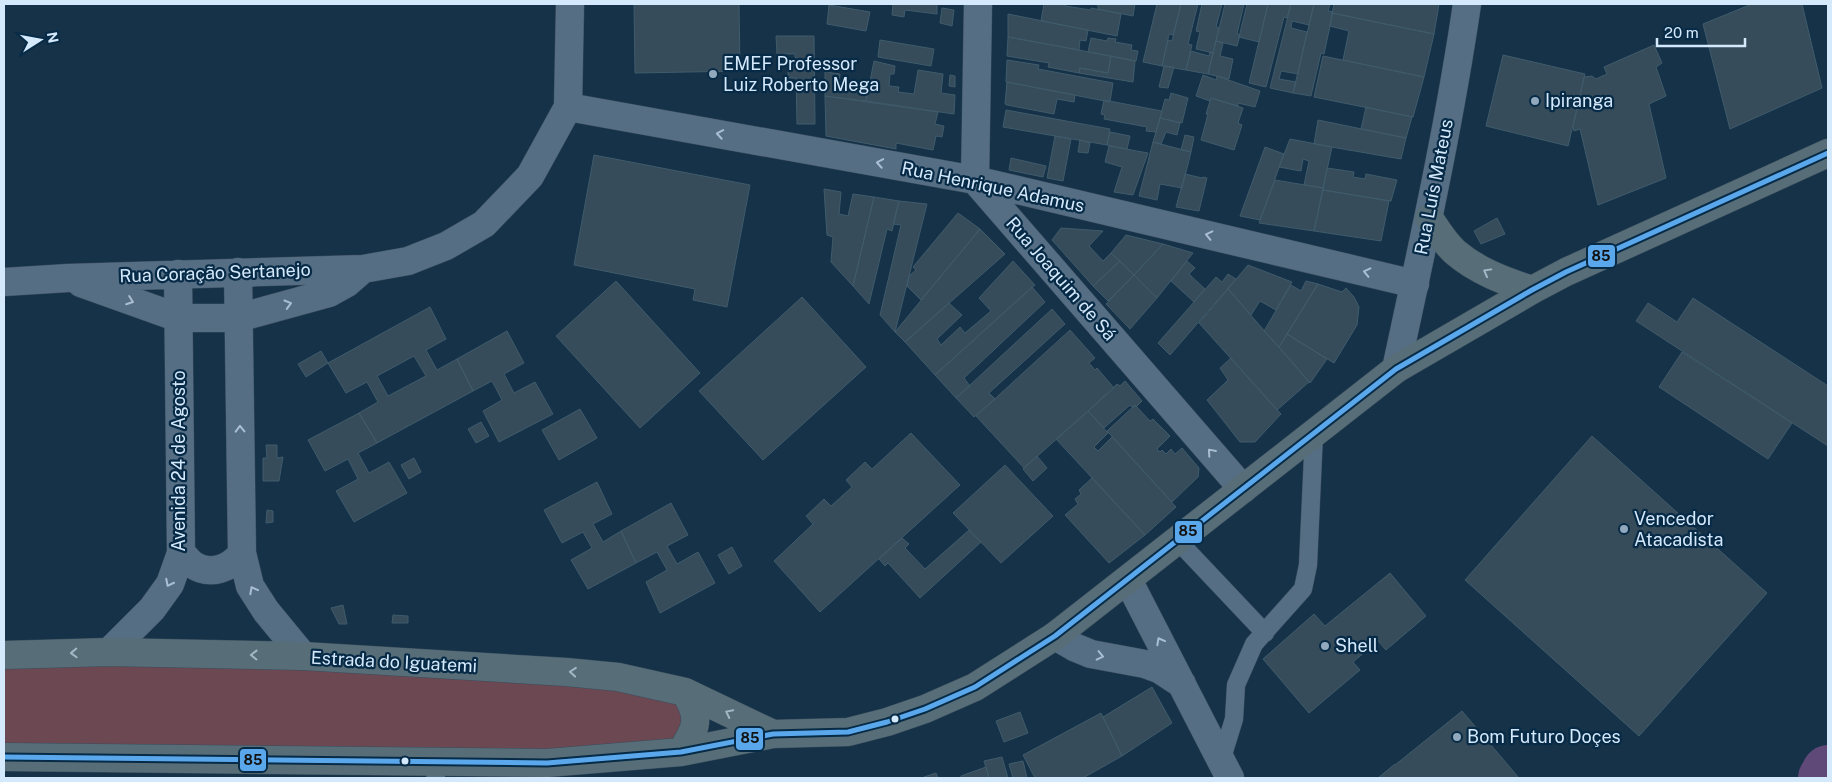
<svg xmlns="http://www.w3.org/2000/svg" width="1832" height="782" font-family="'Public Sans',sans-serif">
<rect width="100%" height="100%" fill="#153248"/>
<path fill="#6c4852" d="M109 652 685 692 681 752 4 757V655Z"/>
<g fill="none" stroke-linecap="round" stroke-linejoin="round">
<path stroke="#5e4978" stroke-width="52" d="M1824 778 1828 771"/>
</g>
<path fill="#364c5b" stroke="#405b6b" fill-rule="evenodd" d="M634 4H739L740 71 635 73Z
M893 4H937V14L905 10 904 17 892 15Z
M1044 4H1066L1065 6 1091 10V8L1121 14 1117 36 1041 21Z
M1090 4H1135L1133 16 1098 9V5Z
M1157 4H1181L1173 35 1169 34 1162 66 1143 62Z
M1181 4H1198L1188 44 1192 45 1186 70 1162 66 1168 40 1172 41Z
M1202 4H1222L1216 27 1219 28 1213 53 1196 49 1200 32 1196 31Z
M1225 4H1244L1237 34 1240 35 1237 46 1216 41Z
M1247 4H1268L1259 42 1239 37Z
M1268 4H1291L1287 18 1284 17 1266 87 1249 83Z
M1291 4H1314L1309 25 1292 21 1291 28 1307 32 1298 74 1281 71 1279 79 1296 82 1293 93 1270 88Z
M1314 4H1330L1328 11 1333 12 1324 54 1321 53 1311 96 1293 93Z
M1334 4H1439L1434 34 1332 13Z
M1752 4H1802L1822 88 1730 129 1703 24Z
M829 5 870 12 866 31 827 24Z
M942 8 954 10 952 26 940 23Z
M1332 13 1434 34 1424 77 1343 60 1349 31 1330 26Z
M1008 14 1088 30 1086 41 1080 40 1079 50 1008 37Z
M776 36H814L815 124H797L796 78H788V65H795V54H777Z
M1008 37 1111 56 1108 73 1080 68 1079 73 1048 67 1049 63 1007 56Z
M1091 38 1107 41 1108 38 1116 39 1115 42 1132 45 1131 50 1138 51 1136 61 1088 52Z
M880 40 934 49 931 66 878 57Z
M1216 41 1223 43 1220 56 1233 59 1229 79 1208 74Z
M1654 45 1662 63 1656 67 1666 96 1649 104 1666 178 1598 205 1580 129 1574 131 1573 127 1584 77 1592 76 1596 79 1607 74 1604 67Z
M1191 51 1209 56 1210 52 1213 53 1208 74 1186 70Z
M1503 55 1585 74 1568 146 1486 126Z
M1111 56 1135 61 1133 82 1079 73 1080 68 1108 73Z
M1323 56 1424 77 1413 117 1314 97Z
M1007 60 1039 65 1038 69 1113 83 1110 102 1006 82Z
M874 61 895 66 894 74H890L889 86 899 87 898 92 914 94 918 70 943 74 941 93 955 95 954 114 866 101Z
M1164 66 1174 67 1168 88 1159 87Z
M825 72 840 74 839 82 854 84V81L869 83 866 101 825 96Z
M950 75 955 76V87L949 86Z
M1203 75 1216 80 1217 76 1260 91 1255 107 1238 103V106L1211 98 1210 101 1196 96Z
M1007 82 1075 95 1074 102 1057 99 1054 114 1007 105 1005 104Z
M1171 93 1188 98 1182 123 1160 118 1165 99 1169 100Z
M825 96 938 112 935 124 944 126 942 137 936 136 933 150 896 143V149L826 136Z
M1211 98 1243 108 1238 123 1242 125 1234 150 1201 140 1208 114H1206Z
M1104 100 1162 111 1156 132 1146 131 1147 127 1104 119 1105 115 1101 114Z
M1366 107 1412 117 1406 138 1361 129Z
M1006 110 1110 129 1107 145 1003 127Z
M1160 118 1180 123 1177 135 1166 132 1161 144 1153 142Z
M1318 120 1406 138 1401 159 1314 144Z
M1110 132 1130 136 1127 149 1107 145Z
M1185 135 1194 137 1191 152 1181 150Z
M1055 136 1071 139 1063 181 1047 178Z
M1290 139 1332 147 1323 188 1304 185 1309 161 1303 159 1301 171 1279 167Z
M1080 140 1090 143 1088 153 1078 152Z
M1153 142 1191 152 1182 188 1160 184 1157 200 1139 196Z
M1109 146 1148 153 1133 195 1114 192 1122 167 1105 162Z
M1265 147 1284 154 1260 220 1240 216Z
M594 155 750 185 727 307 693 300 695 289 574 265Z
M1011 158 1046 166 1043 177 1009 170Z
M1327 168 1354 172 1353 177 1365 179 1366 174 1397 180 1391 201 1323 190Z
M1185 174 1202 178 1203 177 1207 178 1199 211 1176 207Z
M1275 180 1323 188 1314 231 1259 223Z
M824 189 841 192 839 214 848 216 853 194 874 197 853 286 831 262 833 237 827 235Z
M1323 190 1389 201 1381 241 1314 231Z
M874 197 899 201 892 231 887 229 869 304 853 286Z
M899 201 927 204 895 332 880 315 901 225 893 224Z
M958 213 980 229 921 300 907 286 909 276 916 270 913 267Z
M1497 218 1505 234 1481 244 1474 231Z
M1061 228 1103 231 1089 246 1103 261 1111 253 1120 261 1093 286 1052 240Z
M980 229 1005 254 905 342 895 332Z
M1126 235 1163 244 1134 275 1111 253Z
M1163 244 1193 253 1157 298 1134 275Z
M1013 261 1035 285 935 375 905 342 949 303 962 315 937 339 941 345 960 327 965 333 991 311 979 298Z
M1120 261 1134 275 1108 301 1093 286Z
M1187 261 1195 268 1189 274 1205 289 1194 302 1171 281Z
M1248 265 1292 282 1276 310 1260 301 1251 315 1228 289Z
M1228 274 1236 279 1170 355 1158 343 1216 277 1222 282Z
M1134 275 1157 298 1130 329 1106 304Z
M616 281 700 373 640 428 556 336Z
M1306 281 1318 284 1279 347 1264 331 1291 285 1301 291Z
M1318 284 1342 292 1346 288 1354 297 1359 307 1357 325 1334 363 1287 334Z
M1032 287 1045 302 964 378 970 386 956 398 935 375Z
M1228 289 1309 382 1277 410 1199 323Z
M802 297 866 367 763 460 699 391Z
M1693 298 1828 386V446L1636 321 1648 303 1677 322Z
M430 307 446 339 426 350 437 370 457 359 473 391 377 443 359 413 378 402 367 382 346 393 328 363ZM414 356 426 376 388 396 377 376Z
M1052 309 1065 324 989 393 995 399 974 417 956 398Z
M1070 330 1095 358 1089 363 1095 370 1097 368 1114 388 1024 468 976 416Z
M507 331 524 363 504 374 514 393 535 382 553 414 499 442 483 411 502 400 492 381 473 391 457 359Z
M1287 334 1327 359 1310 383 1279 347Z
M321 351 328 363 306 377 298 364Z
M1682 352 1792 423 1768 459 1659 387Z
M1231 358 1281 414 1255 442H1240L1207 400 1228 380 1220 368Z
M1125 381 1142 401 1136 407 1135 405 1133 408 1130 405 1104 428 1088 411 1117 384 1120 386Z
M1135 405 1150 421 1153 419 1170 436 1157 449 1160 452 1162 450 1166 454 1171 449 1175 454 1182 448 1199 468 1198 477 1172 502 1107 431Z
M580 409 597 438 559 460 542 430Z
M1088 411 1108 433 1094 447 1098 451 1112 437 1176 507 1145 535 1056 439Z
M359 413 377 443 358 453 369 473 389 462 407 493 354 522 336 491 358 479 348 459 325 471 308 440Z
M481 422 489 436 476 443 468 429Z
M911 433 960 485 820 612 774 561 813 524 806 516 824 499 831 506 852 487 846 480 865 462 872 469Z
M1592 436 1767 593 1639 736 1465 580Z
M266 445H277V458L283 457 279 481H263V458H267Z
M1037 456 1047 468 1033 481 1023 469Z
M414 458 421 472 409 479 401 465Z
M1005 465 1053 516 1001 563 953 513Z
M1092 478 1145 535 1109 563 1065 515 1078 504 1075 499 1081 494 1079 490Z
M597 482 612 514 593 524 603 542 621 531 636 563 588 589 571 560 592 548 583 532 562 543 544 510Z
M671 503 688 535 667 546 677 564 698 552 715 583 660 613 646 582 667 570 657 552 636 563 621 531Z
M267 510 273 511V522L266 523Z
M969 530 981 542 920 598 888 563 885 566 879 559 902 538 909 544 905 548 925 569Z
M732 547 742 566 729 574 718 555Z
M1390 573 1426 616 1386 650 1378 641 1353 662 1360 670 1309 713 1263 659 1314 614 1325 626Z
M343 605 347 624H339L331 608Z
M393 615 408 616V623H392Z
M1152 687 1172 723 1122 756 1103 717Z
M1462 711 1519 778H1378L1395 764V765Z
M1020 712 1028 733 1004 742 996 721Z
M1101 713 1122 756 1083 778H1035L1023 755Z
M1002 757 1008 778H989L984 761Z
M1023 761 1027 778H1013L1009 764Z
M986 767 989 778H961V776Z
M936 773 938 778H924V777Z"/>
<g fill="none" stroke-linecap="round" stroke-linejoin="round">
<g stroke="#3a4d5d" stroke-width="19">
<path id="lane" d="M1178 541 1265 633
M433 761 436 778
M1221 761 1234 719 1236 685 1254 644 1303 589 1308 565 1314 434"/>
</g>
<g stroke="#3a4d5d" stroke-width="29">
<path id="street" d="M978 4 975 180 1243 489
M568 107 975 180 1415 284"/>
</g>
<g stroke="#3a4d5d" stroke-width="29">
<path id="secondary" d="M238 272 242 553 250 586 266 611 303 656
M4 282 68 278 363 269 408 261 446 246 484 224 530 176 568 107 570 4
M81 283 179 318H238L329 293 347 283 363 269
M1396 369C1422 248 1449 127 1467 4
M181 553C185 556 188 561 192 564 210 577 231 568 242 553
M1128 580 1230 778
M1055 636 1074 647 1091 654 1145 664 1159 669 1182 684
M109 652 152 609 170 584 181 553 178 274"/>
</g>
<g stroke="#3a4d5d" stroke-width="29">
<path id="primary" d="M1429 218C1437 230 1444 242 1455 252 1477 271 1504 281 1532 290
M4 655 109 652 303 656 566 672 618 677 685 692 773 734
M681 752C697 728 701 718 685 692
M4 757 547 763 681 752 773 734 848 732 887 722 925 709 975 687 1055 636 1396 369 1532 290 1566 272 1828 153"/>
</g>
<use href="#lane" stroke="#566e84" stroke-width="18"/>
<use href="#street" stroke="#566e84" stroke-width="28"/>
<use href="#secondary" stroke="#566e84" stroke-width="28"/>
<use href="#primary" stroke="#576e78" stroke-width="28"/>
<g stroke="#072b47" stroke-width="9">
<path id="bus-1" d="M4 757 547 763 681 752 773 734 848 732 887 722 925 709 975 687 1055 636 1396 369 1532 290 1566 272 1828 153"/>
</g>
<use href="#bus-1" stroke="#5aa8eb" stroke-width="5"/>
</g>
<defs><path id="oneway-chevron" d="M-2-3.5L2.5 0L-2 3.5" fill="none" stroke-width="1.6" stroke-linecap="round" stroke-linejoin="round" transform="scale(1.25)"/></defs>
<g stroke="#a9bed2">
<use href="#oneway-chevron" transform="translate(720 134) rotate(-170)"/>
<use href="#oneway-chevron" transform="translate(880 163) rotate(-170)"/>
<use href="#oneway-chevron" transform="translate(1209 235) rotate(-167)"/>
<use href="#oneway-chevron" transform="translate(1367 272) rotate(-167)"/>
<use href="#oneway-chevron" transform="translate(130 301) rotate(20)"/>
<use href="#oneway-chevron" transform="translate(288 304) rotate(-16)"/>
<use href="#oneway-chevron" transform="translate(240 429) rotate(-91)"/>
<use href="#oneway-chevron" transform="translate(1211 452) rotate(-131)"/>
<use href="#oneway-chevron" transform="translate(169 583) rotate(117)"/>
<use href="#oneway-chevron" transform="translate(253 590) rotate(-118)"/>
<use href="#oneway-chevron" transform="translate(1160 641) rotate(-118)"/>
<use href="#oneway-chevron" transform="translate(1100 656) rotate(13)"/>
</g>
<g stroke="#a3b8c7">
<use href="#oneway-chevron" transform="translate(1487 272) rotate(-151)"/>
<use href="#oneway-chevron" transform="translate(74 653) rotate(178)"/>
<use href="#oneway-chevron" transform="translate(254 655) rotate(-179)"/>
<use href="#oneway-chevron" transform="translate(573 672) rotate(-175)"/>
<use href="#oneway-chevron" transform="translate(729 713) rotate(-154)"/>
</g>
<g fill="#92a9bd" stroke="#072b47" stroke-width="2">
<circle cx="713" cy="74" r="5"/>
<circle cx="1535" cy="101" r="5"/>
<circle cx="1624" cy="529" r="5"/>
<circle cx="1325" cy="646" r="5"/>
<circle cx="1457" cy="737" r="5"/>
</g>
<g fill="#d5e9fc" stroke="#072b47" stroke-width="2">
<circle cx="895" cy="719" r="4.5"/>
<circle cx="405" cy="761" r="4.5"/>
</g>
<g text-anchor="middle" stroke-width="4.5" stroke-linejoin="round" paint-order="stroke">
<g font-size="18" fill="#d5e9fc" stroke="#072b47" text-anchor="start">
<text x="723" y="70">EMEF Professor<tspan x="723" dy="21">Luiz Roberto Mega</tspan></text>
<text x="1545" y="107">Ipiranga</text>
<text x="1634" y="525">Vencedor<tspan x="1634" dy="21">Atacadista</tspan></text>
<text x="1335" y="652">Shell</text>
<text x="1467" y="743">Bom Futuro Doçes</text>
</g>
<g font-size="18" fill="#d5e9fc" stroke="#072b47">
<text transform="translate(993 187) rotate(12)" y="6">Rua Henrique Adamus</text>
<text transform="translate(1434 187) rotate(-79)" y="6">Rua Luís Mateus</text>
<text transform="translate(215 273) rotate(-2)" y="6">Rua Coração Sertanejo</text>
<text transform="translate(1061 279) rotate(49)" y="6">Rua Joaquim de Sá</text>
<text transform="translate(179 461) rotate(-90)" y="6">Avenida 24 de Agosto</text>
<text transform="translate(394 662) rotate(3)" y="6">Estrada do Iguatemi</text>
</g>
</g>
<g stroke="#072b47" stroke-width="2">
<rect x="1587" y="244" width="29" height="24" rx="5" fill="#5aa8eb"/>
<rect x="1174" y="520" width="29" height="24" rx="5" fill="#5aa8eb"/>
<rect x="735" y="727" width="29" height="24" rx="5" fill="#5aa8eb"/>
<rect x="239" y="748" width="28" height="24" rx="5" fill="#5aa8eb"/>
</g>
<g font-size="14" text-anchor="middle" font-weight="bold" fill="#111">
<text x="1601" y="261">85</text>
<text x="1188" y="536">85</text>
<text x="750" y="743">85</text>
<text x="253" y="765">85</text>
</g>
<rect width="1832" height="782" fill="none" stroke="#d5e9fc" stroke-width="10"/>
<g transform="translate(40 40) rotate(79)" stroke="#072b47" stroke-width="4" paint-order="stroke">
<path d="M0-4L9 19L0 12L-9 19Z" fill="#d5e9fc"/>
<text y="-8" font-size="14" font-weight="bold" text-anchor="middle" fill="#d5e9fc">N</text>
</g>
<path d="M1657 38v8h88v-8" fill="none" stroke="#d5e9fc" stroke-width="2.5"/>
<text x="1664" y="38" font-size="15" fill="#d5e9fc" stroke="#072b47" stroke-width="4" paint-order="stroke">20 m</text>
</svg>
